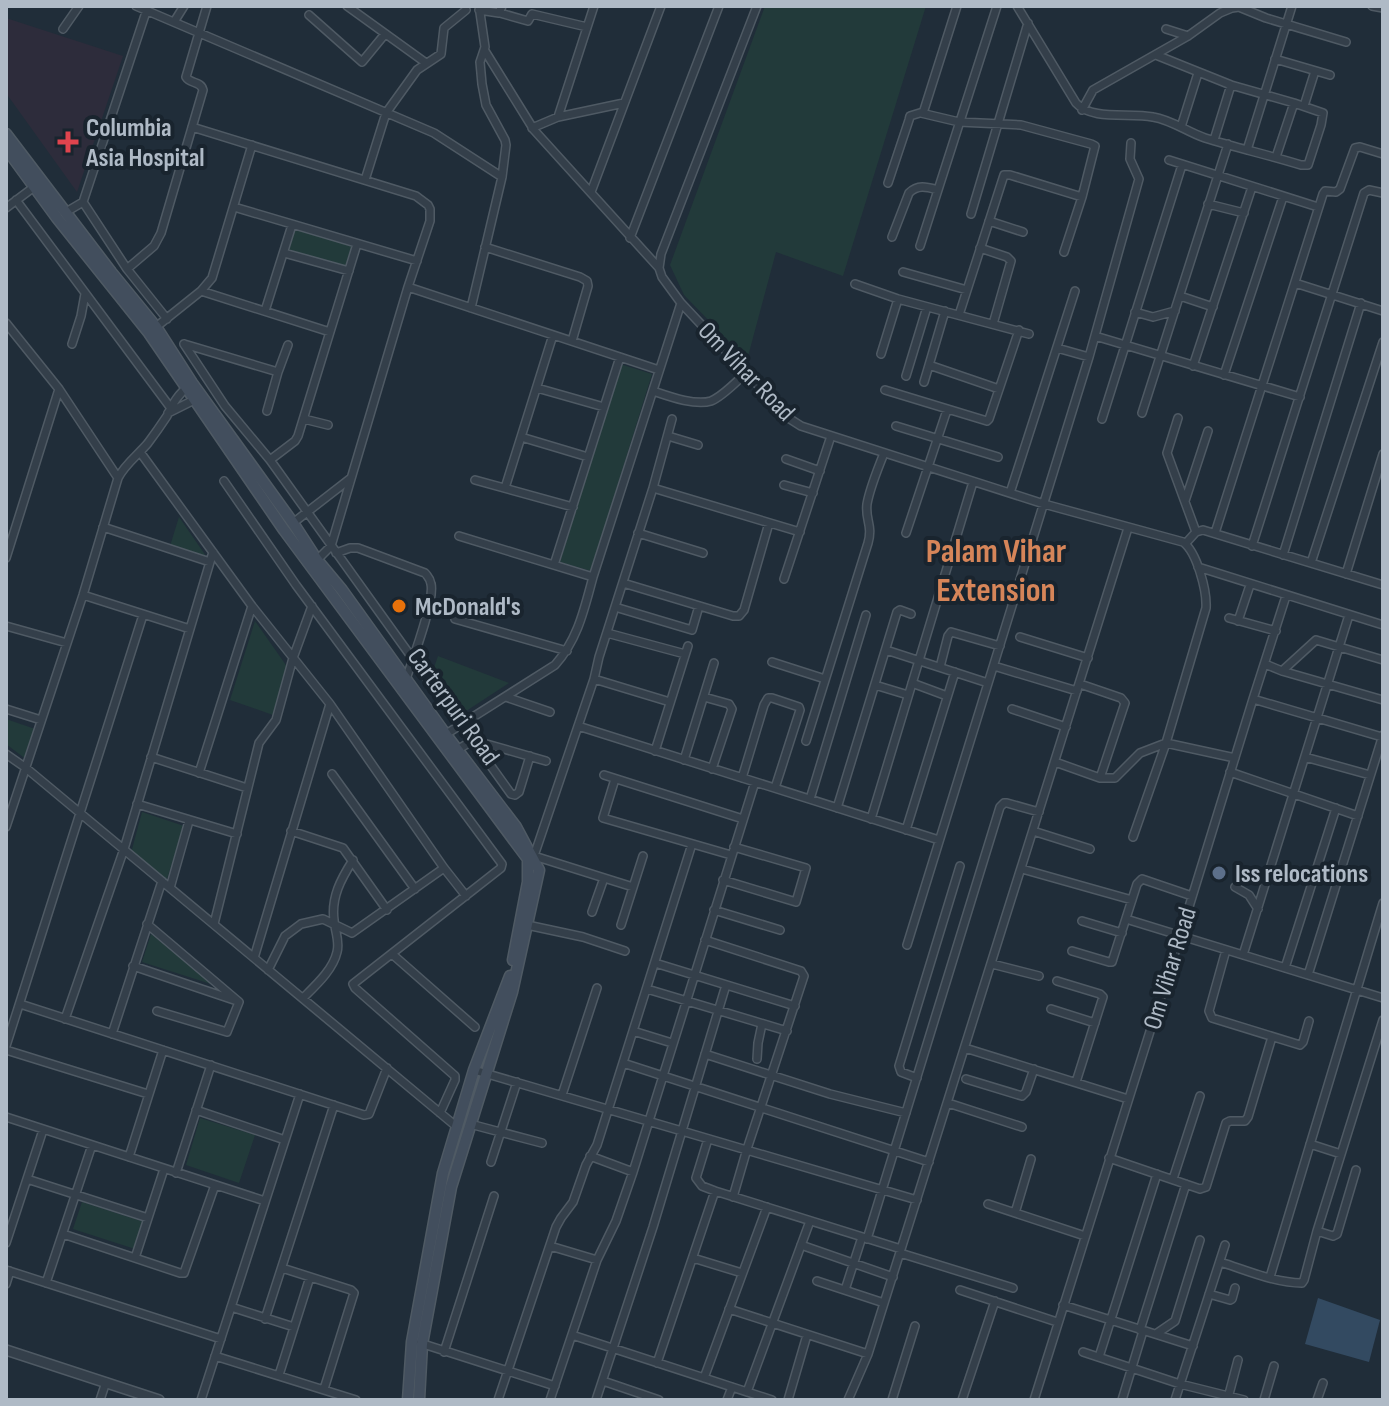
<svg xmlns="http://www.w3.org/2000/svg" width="1389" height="1406" font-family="'Sofia Sans Condensed',sans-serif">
<rect width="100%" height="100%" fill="#202d39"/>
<path fill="#2d2c3b" d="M6 18 123 56 77 192 6 93Z"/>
<path fill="#223a3a" d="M765 6H926L843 276 776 252 747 360 684 295 670 265Z
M295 229 352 246 346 267 289 250Z
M620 364 652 374 591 571 560 562Z
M179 517 206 556 170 546Z
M255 621 288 668 273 715 230 700Z
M438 656 509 683 457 717 430 679Z
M6 719 38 730 27 760 6 744Z
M142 812 184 826 166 882 131 853Z
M151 934 214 985 142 962Z
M200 1118 255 1135 239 1183 186 1165Z
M82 1202 144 1222 135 1249 73 1229Z"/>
<path fill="#334a61" d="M1318 1298 1380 1320 1369 1362 1305 1344Z"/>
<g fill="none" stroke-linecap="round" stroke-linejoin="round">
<g stroke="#4f5a64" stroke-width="10">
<path id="minor" d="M136 6 434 133 502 177
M347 6 426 63
M1017 6 1076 103C1092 121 1130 112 1153 117 1172 120 1187 132 1205 138 1237 148 1269 155 1301 165H1308L1321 125 1323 113 1294 103 1231 85 1156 55
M1372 6 1383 8
M479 10 499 13 502 6
M500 13 528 21 532 14 587 27
M309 15 362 62 385 34
M174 22 184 6
M63 29 79 6
M1166 29 1188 36
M485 51 534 130 659 268 662 277 681 303 790 419 801 426 1044 504 1183 542C1197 552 1207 591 1206 608L1166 743 1133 837
M1275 59 1330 75
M1304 106 1315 71
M1082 110 1093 90 1188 36 1220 13 1232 8 1239 7 1266 18 1346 42
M921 113 959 122 1021 125 1091 144 1095 146 1082 197 1064 252
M558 117 594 6
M192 127 416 196 428 205 430 209V221L408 287 331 546 317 560
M1181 127 1198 73
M532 128 558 117 624 103
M1214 140 1231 85
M1247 150 1292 6
M1276 157 1294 103
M1169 160 1318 207
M365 180 386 113 417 70 441 54 444 28 466 10
M888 183 909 120 910 116 923 112 924 110 957 6
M591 192 661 6
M16 200 170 407
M83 202 127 269 167 319
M1208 204 1244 213
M234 207 417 261
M6 208 34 187
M66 212 83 202 147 9
M971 214 1028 23
M989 221 1023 232
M892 237 909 193C918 184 927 187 938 190
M630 238 719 6
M920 246 997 6
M485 247 580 277 587 281 588 286 572 341
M980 248 1007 257 1011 261 993 324
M284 253 349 271
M659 268 661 254 757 6
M127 269 154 246 161 233 203 90C201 81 190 84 186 77L207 6
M903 272 967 290
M1295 283 1383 311
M855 284 898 299 1029 334
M408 287 659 370
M201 291 330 332
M1180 296 1213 307
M471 308 502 177 506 145 505 140 486 105 482 84 480 62 485 47 479 6
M265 311 292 225
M1135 312 1153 317 1175 311
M959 315 1004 175H1010L1082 197
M6 323 59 389 118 478
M156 327 201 291 212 278 252 145
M1095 336 1300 397
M72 344 81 316 85 294
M184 344 225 406 270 460 461 726
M184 344 278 372 267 411
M1057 348 1089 357
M881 354 898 299
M929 365 999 389
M1193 366 1252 187
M278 372 288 345
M1224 375 1283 197
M906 376 927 307
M924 382 945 311
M537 388 604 407
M885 390 987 421 989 419 1019 330
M653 391C668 396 695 406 711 401 722 397 738 380 747 372
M168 413 198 398
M1142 413 1228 144
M1178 418 1167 453 1196 532
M304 419 328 425
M1102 419 1182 165
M896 426 998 457
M668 436 698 445
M521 437 588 457
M140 452 252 606 330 704 444 868 466 896
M786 459 820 471
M270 460 295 441 298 436 357 244
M475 480 573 507
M224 481 296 585 502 864 501 868 353 984 355 988 455 1076V1080L440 1113
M784 485 813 493
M505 488 553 335
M653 488 800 532
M1010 493 1075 291
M1185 501 1208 431
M293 523 351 478
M103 527 210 562
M638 533 703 553
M906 533 947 410
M1215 533 1323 194 1325 191 1336 192 1340 189 1355 148 1360 147 1383 154
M459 536 593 577
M1186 543 1196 532 1203 530 1383 585
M1252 546 1364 193 1369 190 1383 193
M336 553 350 548H358L425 573C429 578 430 578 431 584 435 601 412 661 406 679
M1283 555 1361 303
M6 558 59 389
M1311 563 1383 342
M554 565 620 357
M1198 567 1383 625
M1346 574 1383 454
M784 579 831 436
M623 583 733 616H739L744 610 769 523
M83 595 190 629
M615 607 692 630 699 606
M1229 618 1276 631
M455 619 567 651
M1238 621 1250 585
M6 626 67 643
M607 633 685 654
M1020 637 1088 658
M886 650 988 683
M772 662 825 679
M1265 664 1282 671 1383 700
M994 666 1077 691
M940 667 948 636 951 632 1000 646
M1282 671 1316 640 1383 660
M594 679 670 702
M912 683 947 696
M1080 684 1121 698 1125 703 1100 778
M875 685 908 695
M506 697 550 712
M704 697 729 704 732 709 712 769
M1253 699 1382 737
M6 709 41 720
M1012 709 1066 727
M578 726 939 840
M443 736 555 665C578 639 584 610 593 577L681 303
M473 741 511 794 515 795 519 792 530 756
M806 741 868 543C873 525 865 520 867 504 870 487 878 469 884 453
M1166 743 1235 758
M655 751 688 646
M454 752 470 742 476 741 546 761
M6 754 26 768 457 1127
M151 757 247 788
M1305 757 1370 775
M684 760 714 663
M1055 762 1100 778H1115L1140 753 1166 743
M1230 772 1358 816
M199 773 252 606
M332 774 415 889
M604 775 743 819
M742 778 764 705 768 698H772L799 707 800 710 775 788
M615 779 603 818 731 855
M810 799 866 615
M137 804 237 834
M837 808 897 612 900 610 911 614
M871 819 973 482
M6 827 83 595 118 478C125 464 138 455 148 443 154 435 161 425 167 416 173 403 178 394 190 385
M906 830 955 672
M291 831 343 848 387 910
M1033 831 1090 849
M534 856 633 887
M530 858 534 856 594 679 599 657 653 488 672 419
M1022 869 1132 900
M723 880 796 902 806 868 734 847
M1235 887 1249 895 1258 909
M170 888 189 821
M714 910 780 930
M592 912 604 878
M1126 919 1383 998
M1082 921 1122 933
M147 924 239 1002 227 1032 157 1011
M214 924 259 743 276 720 293 658 312 606
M524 925H527L583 937 625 951
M621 925 643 856
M705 940 801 971 804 976 747 1149 733 1197
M907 945 1089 357 1139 179 1130 159 1131 143
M1226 950 1209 1011 1212 1018 1300 1045 1303 1042 1309 1021
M1072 951 1109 962H1112L1137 884 1142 879 1192 896
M392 954 475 1027
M1243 955 1349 615
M254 958 330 704
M655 963 795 1006
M992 964 1039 976
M133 966 237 1001
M1285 968 1336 808
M268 970 285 936 301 924 323 919 352 933 444 868
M1308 975 1383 735
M1057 981 1100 994 1103 997 1076 1082
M647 989 787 1031
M303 998C315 986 333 970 337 952 340 942 335 931 334 920 331 897 341 879 353 860
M20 1004 364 1115 369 1114 387 1068
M1051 1009 1095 1023
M65 1019 124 849 213 552
M633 1031 672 1043
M112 1034 162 881
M6 1046 143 615
M965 1048 1128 1099
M6 1050 148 1094
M705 1054 830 1094 906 1113
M757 1059 758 1043 762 1024
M623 1063 929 1162
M474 1070 917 1200
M917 1078 901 1072 899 1066 960 866
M966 1079 1022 1096 1026 1092 1034 1069
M562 1095 597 988
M948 1103 1022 1127
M196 1110 285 1140
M6 1117 265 1201
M470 1124 542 1143
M708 1139 696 1178 702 1186 715 1191 901 1249
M1310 1144 1341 1154
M590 1156 633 1172
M129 1157 163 1050
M1109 1158 1200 1189 1206 1187 1226 1123 1230 1121H1245L1248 1117 1272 1037
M491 1162 517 1082
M176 1173 211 1065
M27 1179 148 1218
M1173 1179 1200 1096
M988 1204 1085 1236
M1015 1213 1031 1159
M1317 1231 1333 1236 1337 1234 1356 1170
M63 1234 180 1273H184L215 1185
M867 1239 1000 807 1004 803H1007L1039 812
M6 1243 43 1130
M801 1245 893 1277
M550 1246 597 1260
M900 1253 1013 1288
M135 1258 164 1169
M693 1258 742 1273
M1220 1262C1246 1270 1275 1283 1302 1283L1304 1280 1317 1231 1383 1020
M282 1268 351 1290 354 1293 324 1389
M6 1270 221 1339
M1270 1277 1383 903
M817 1281 884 1303
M46 1283 92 1145
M6 1284 10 1271
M845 1290 862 1237
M960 1290 1057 1322
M1209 1294 1230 1300 1232 1299 1235 1288
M1063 1305 1193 1346
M231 1307 294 1327
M729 1309 868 1354
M265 1319 334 1105
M1140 1330 1186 1184
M1156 1334 1175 1321 1200 1240
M572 1335 772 1400
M420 1343 555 1386
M444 1352 494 1196
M1083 1352 1180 1384 1244 1400
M215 1356 356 1400
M1099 1357 1157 1174
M657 1363 715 1191
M279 1375 310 1277
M704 1378 767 1207
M603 1381 659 1400
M747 1392 810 1221
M1228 1398 1238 1360
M100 1400 106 1382
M201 1400 300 1094
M498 1400 556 1227 561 1218 573 1202 586 1165 597 1145 692 844
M550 1400 597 1260 616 1221 633 1172 755 782
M596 1400 653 1227 726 985
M727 1400 732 1387
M788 1400 807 1335
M848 1400 868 1354 1128 528
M892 1400 915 1326
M962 1400 995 1301
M1034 1400 1180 936 1253 699 1286 596
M1122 1400 1143 1331
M1175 1400 1225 1245
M1264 1400 1274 1366
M1317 1400 1323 1383"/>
</g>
<g stroke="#4f5a64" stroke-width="12">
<path id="tertiary" d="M6 1350 159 1400"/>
</g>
<g stroke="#4f5a64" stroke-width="13">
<path id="secondary" d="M6 134 111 272 156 327 192 383 293 523 317 560 342 590 446 735 516 827 539 870 512 992 451 1187 422 1344 419 1400
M6 148 57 218 149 333 284 530 528 859V882L513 960
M408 1400 412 1342 443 1173 474 1070 510 976"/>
</g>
<use href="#minor" stroke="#343f4a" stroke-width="7"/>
<use href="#tertiary" stroke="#343f4a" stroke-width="9"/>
<use href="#secondary" stroke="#424e5d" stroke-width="10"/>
</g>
<path fill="#e0444e" stroke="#19242e" stroke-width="3" d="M64 130h8v8h8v8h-8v8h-8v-8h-8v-8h8z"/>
<circle fill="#e8710a" stroke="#19242e" stroke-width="3" cx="399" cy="606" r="8"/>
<circle fill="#5c6f8a" stroke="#19242e" stroke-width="3" cx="1219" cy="873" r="8"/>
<g text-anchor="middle" stroke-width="8" stroke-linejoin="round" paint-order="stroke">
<g font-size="26" font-weight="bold" fill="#afbac6" stroke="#19242e" text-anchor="start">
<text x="86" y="136">Columbia<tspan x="86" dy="30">Asia Hospital</tspan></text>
<text x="415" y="615">McDonald's</text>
<text x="1235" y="882">Iss relocations</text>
</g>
<g font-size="26" fill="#afbac6" stroke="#19242e">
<text transform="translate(747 371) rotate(46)" y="9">Om Vihar Road</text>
<text transform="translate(454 706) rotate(54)" y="9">Carterpuri Road</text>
<text transform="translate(1169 968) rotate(-73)" y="9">Om Vihar Road</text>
</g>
<g font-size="34" font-weight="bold" fill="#d68559" stroke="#19242e">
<text x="996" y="562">Palam Vihar<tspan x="996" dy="39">Extension</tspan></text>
</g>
</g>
<rect width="1389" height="1406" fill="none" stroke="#afbac6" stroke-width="16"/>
</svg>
